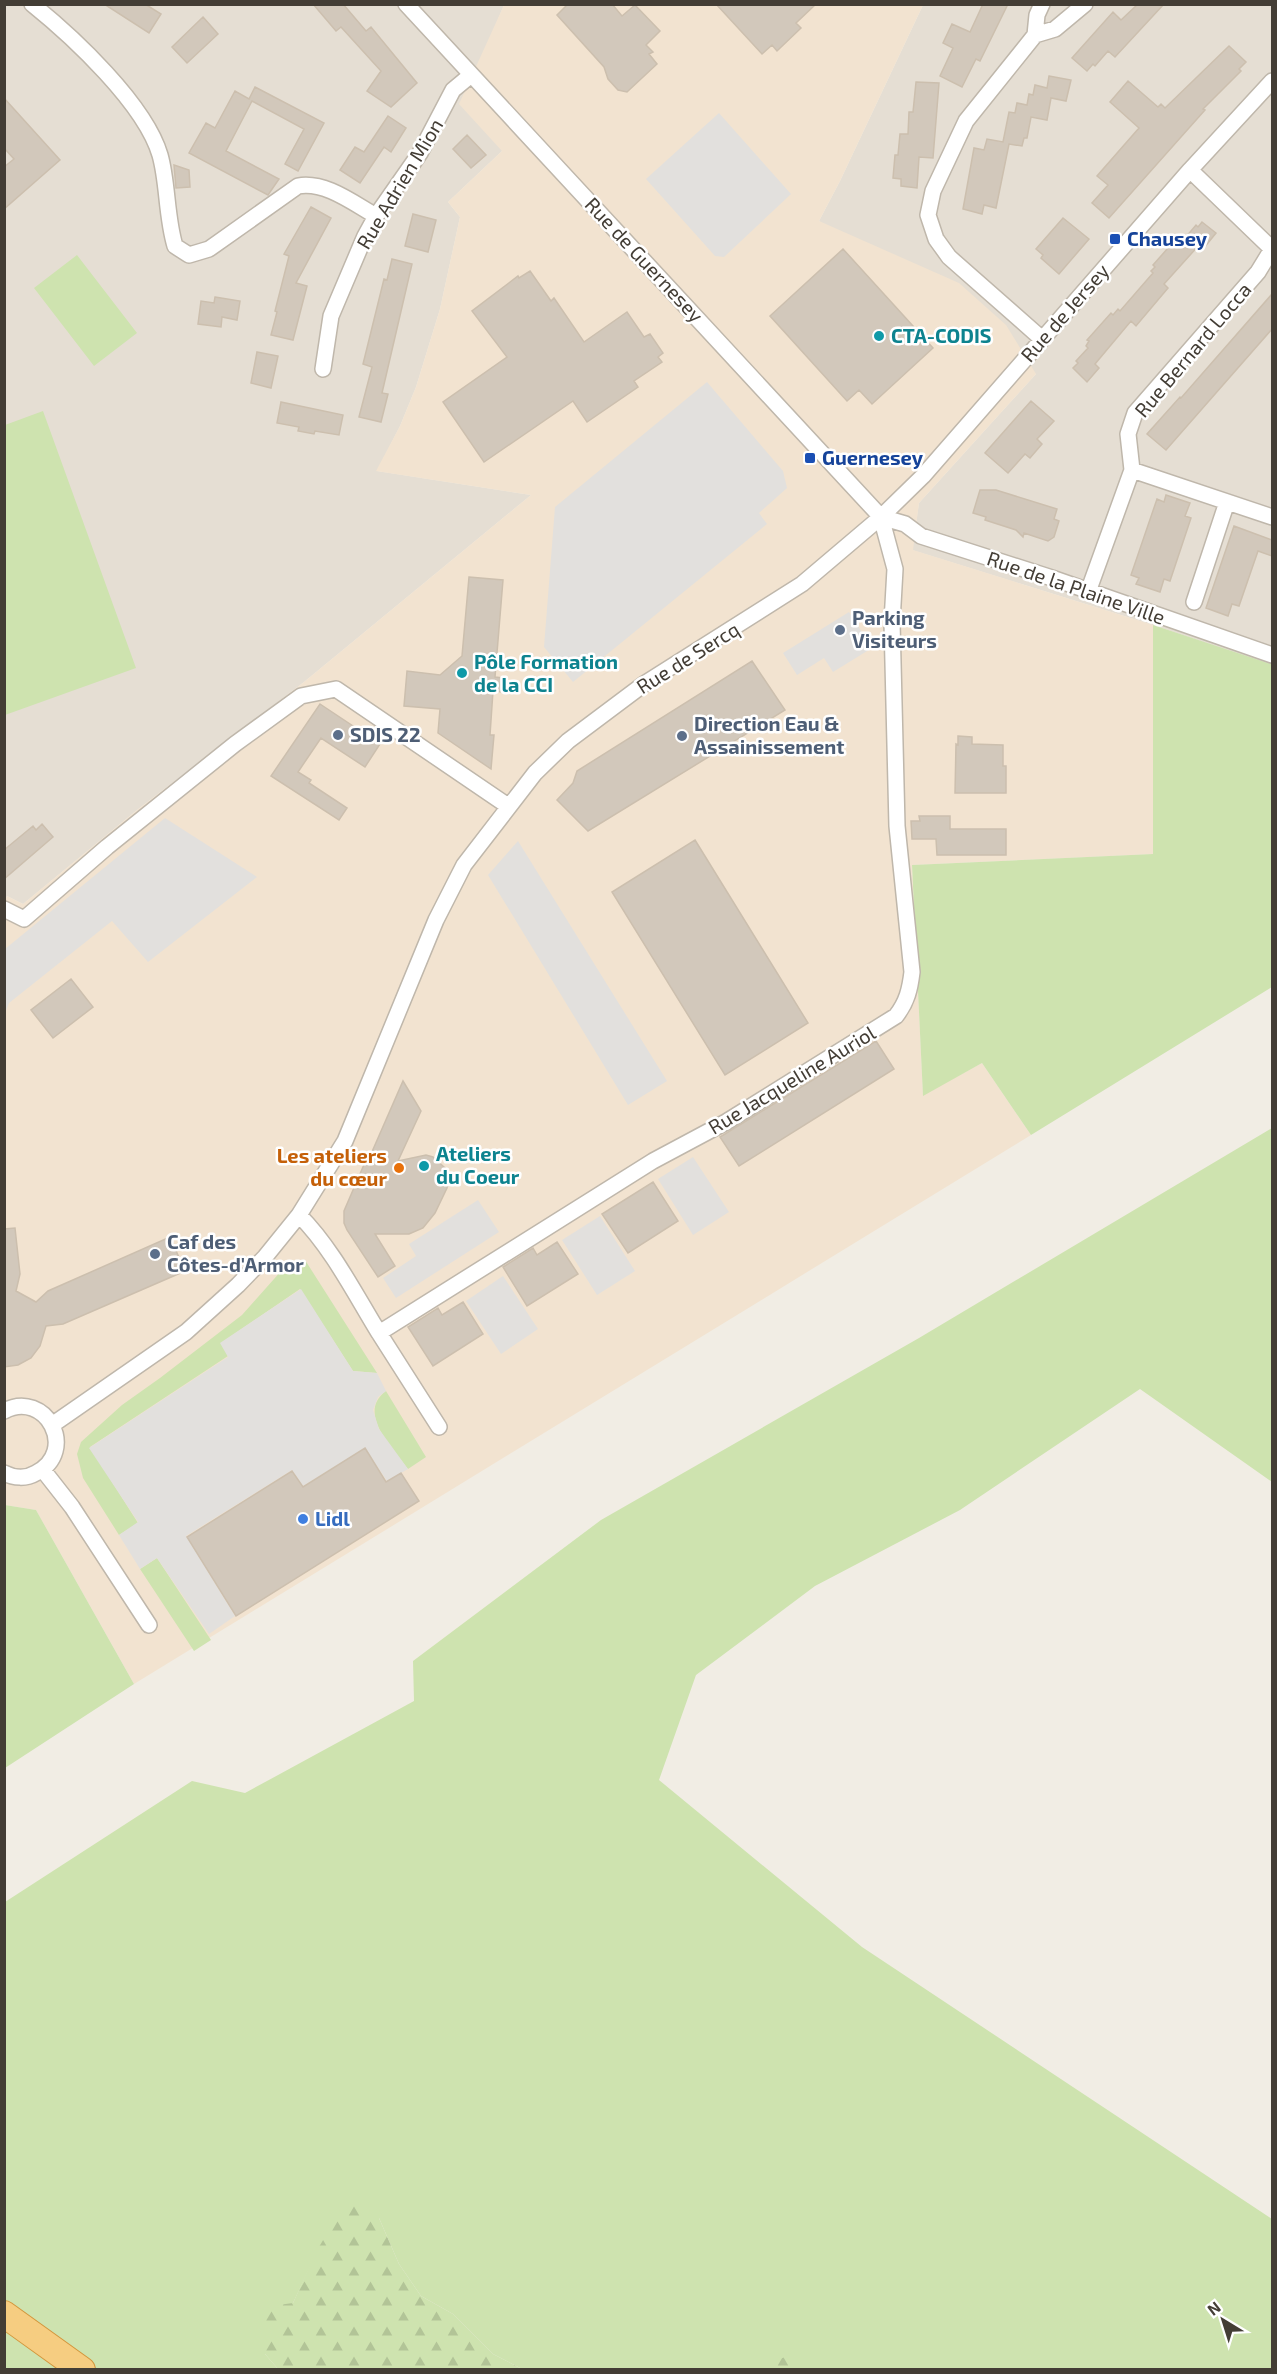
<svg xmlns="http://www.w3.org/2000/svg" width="1277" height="2374" font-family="'Exo 2',sans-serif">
<defs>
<pattern id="forest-firs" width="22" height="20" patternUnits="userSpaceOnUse" patternTransform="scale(1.5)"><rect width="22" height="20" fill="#cee3af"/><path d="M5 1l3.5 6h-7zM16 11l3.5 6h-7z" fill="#b2c497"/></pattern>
</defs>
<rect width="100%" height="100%" fill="#f1ede4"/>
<path fill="#e5ded3" d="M5 5H504L486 48 502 151 448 202 460 217 440 309 416 387 400 426 377 471 531 495 304 682 137 810 23 904 7 896 5 901Z
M923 5H1272V665L1153 625 912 550 919 503 1036 374 819 221 840 181Z"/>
<path fill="#f2e3d0" d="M504 5H923L840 181 819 221 959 283 1006 325 1036 374 919 503 913 550 1153 625V854L912 865 923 1095 982 1063 1031 1135 134 1684 36 1510 5 1505V901L7 896 23 904 137 810 304 682 531 495 376 471 400 426 416 387 440 309 460 217 448 202 502 151 459 104Z"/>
<path fill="#cee3af" d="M77 255 137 333 94 366 34 288Z
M43 411 136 668 5 715V425Z
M1153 625 1271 664 1272 987 1031 1135 982 1063 923 1096 912 865 1153 854Z
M1272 1128V1482L1140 1389 960 1510 815 1586 696 1675 659 1780 862 1947 1272 2219V2369H522L493 2354 453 2314 421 2296 399 2264 379 2218 317 2252 293 2303 265 2354 278 2369 5 2370V1902L192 1781 245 1793 414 1701 413 1661 601 1520 919 1338Z
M305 1260 377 1373 353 1371 300 1289 221 1343 228 1356 90 1447 138 1523 119 1535 83 1478 77 1454 81 1442 122 1405 160 1378 242 1315 290 1261Z
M386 1391 426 1457 408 1469C393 1448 356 1413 386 1391Z
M5 1505 36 1510 134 1684 5 1768Z
M157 1558 211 1640 194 1651 140 1569Z"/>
<path fill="url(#forest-firs)" d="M354 2188 379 2218 399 2264 421 2296 453 2314 493 2354 522 2369H278L265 2354 256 2308 293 2303 316 2252Z
M785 2357 813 2369H763L766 2364Z"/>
<path fill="#e2e0dd" d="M719 113 791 194 724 257 715 256 646 179Z
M707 382 783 471 787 488 759 513 767 524 573 682 544 647 555 507Z
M849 612 872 648 833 672 824 658 797 675 783 653Z
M165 818 257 877 148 962 112 921 9 1003 5 1013V949Z
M518 841 667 1081 628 1105 488 875Z
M693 1157 729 1212 693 1235 658 1179Z
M478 1200 499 1232 396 1298 383 1278 416 1256 409 1244Z
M600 1216 635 1271 597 1295 562 1240Z
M503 1276 538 1329 501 1354 466 1301Z
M301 1289 353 1371 377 1373 386 1391 378 1397 373 1410 379 1429 408 1469 387 1481 365 1448 303 1486 292 1470 186 1536 235 1616 209 1634 157 1558 140 1569 119 1535 138 1522 89 1448 228 1357 220 1343Z"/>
<path fill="#d2c8bb" stroke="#ccbfae" stroke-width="1.5" d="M104 4H145L161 14 149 33Z
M313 4H343L366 31 371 27 417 83 391 107 367 91 381 71 341 27 336 31Z
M568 4H612L622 16 635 5 660 31 646 45 653 52 649 54 657 64 627 92 618 90 608 79 604 67 557 15Z
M716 4H816L796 23 801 28 777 51 772 45 762 54Z
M983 4H1008L980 61 976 59 962 87 940 76 953 48 943 43 952 24 970 32Z
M1138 4H1164L1115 57 1108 51 1095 66 1093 64 1087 71 1072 58 1113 12 1121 20Z
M203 17 218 34 187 63 172 47Z
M1229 46 1246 62 1239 69 1241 71 1203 109 1205 110 1109 218 1092 203 1108 185 1097 176 1139 128 1110 102 1128 81 1158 107 1161 104 1165 108Z
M1049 76 1071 80 1066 101 1051 98 1047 120 1031 117 1027 138H1024L1022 146 1009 144 996 208 984 205 982 214 963 209 974 148 984 150 987 139 1003 142 1009 112 1015 113 1017 103 1027 105 1029 94 1033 95 1035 85 1047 88Z
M916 82 939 83 933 158 919 157 917 188 901 186V179L893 178 895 155H898L900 134H908L909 112H913Z
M255 87 324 123 298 171 285 164 304 129 252 101 226 151 279 179 268 195 189 153 206 123 215 128 235 91 249 99Z
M4 98 60 160 4 209V167L14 159 4 148Z
M388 116 406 128 391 152 384 147 360 183 340 170 355 147 364 152Z
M467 135 486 155 471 168 453 149Z
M174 165 189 170 190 187 176 188Z
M311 207 331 218 296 283 307 286 293 340 271 335 277 312 275 311 289 256 284 254Z
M413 214 436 220 428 252 405 246Z
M1063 218 1089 239 1059 274 1041 258 1043 255 1036 249Z
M1202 222 1216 233 1204 248 1200 244 1164 284 1168 288 1136 326 1131 321 1095 364 1099 368 1087 382 1073 368 1078 363 1076 361 1088 348 1086 346 1089 341 1087 340 1111 313 1113 315 1118 309 1120 311 1153 273 1151 271 1155 267 1153 265 1176 239 1178 240 1182 235 1185 238 1196 225 1198 227Z
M843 249 933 348 872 404 859 390 847 401 770 316Z
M392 259 412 264 382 393 388 394 381 422 359 417 372 367 363 364 384 279 387 280Z
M530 271 551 301 554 298 584 342 627 312 644 337 650 334 663 353 658 357 662 362 634 381 638 387 587 422 573 401 484 462 443 402 507 357 472 311 518 276 519 278Z
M1272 294V329L1166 450 1147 434 1180 397 1181 398Z
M215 297 240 301 237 320 222 317 221 327 198 324 201 301 214 303Z
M257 352 278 356 271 388 251 383Z
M1031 401 1054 421 1037 439 1042 444 1030 458 1025 454 1008 473 985 453Z
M281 402 343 415 339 435 315 431 314 434 298 431 299 427 277 423Z
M980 490H996L1057 509 1054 519 1059 521 1054 537 1048 541 1024 533 1023 537 1016 530 985 520 986 517 973 513Z
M1166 495 1190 503 1185 516 1191 518 1170 581 1164 579 1160 592 1136 584 1139 578 1131 575 1157 499 1164 502Z
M1234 526 1272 540V556L1258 551 1239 606 1232 604 1228 616 1206 608Z
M469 577 503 580 495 677 503 678 502 692 493 691 490 735H494L491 769 438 733 440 709 404 706 407 671 440 675 462 656Z
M752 661 785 710 588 831 557 800 573 783 577 771Z
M320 704 380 744 365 767 321 738 298 772 311 780 309 783 347 808 339 820 271 776Z
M958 736 972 737V744L1003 745V766H1006V793H955L956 744 958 745Z
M919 816H950V829H1006V855H937L936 839H912L911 821H920Z
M42 824 53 837 4 879V850L33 826 36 830Z
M695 840 808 1023 725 1075 612 892Z
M71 979 93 1007 53 1038 31 1010Z
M876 1041 894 1069 739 1166 720 1137Z
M403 1081 421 1111 398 1161 426 1155 433 1157 446 1169 449 1178 447 1188 435 1213 423 1228 409 1234H375L395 1266 378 1277 347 1230 344 1223V1211L369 1153 371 1154Z
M653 1182 678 1221 628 1253 602 1214Z
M15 1228 20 1274 16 1291 36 1302 48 1291 170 1237 185 1271 63 1324 46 1326 40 1346 31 1358 18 1365 4 1367V1229Z
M557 1242 578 1274 527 1306 503 1267 533 1248 537 1255Z
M463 1302 483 1334 433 1366 408 1327 438 1308 442 1315Z
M365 1448 386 1482 401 1473 419 1501 236 1616 187 1537 292 1471 303 1487Z"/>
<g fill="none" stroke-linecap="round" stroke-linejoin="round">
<g stroke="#bfb7ab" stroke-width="18">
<path id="minor" d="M32 4C73 37 145 104 160 155 168 183 166 216 175 246L189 255 209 249 298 186C325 181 353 203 376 216
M1035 35 1055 29 1085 4
M1190 170 1272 249
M1042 339 949 257 936 239 928 215 933 191 966 121 1035 35 1037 15 1042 4
M323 369 331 316 365 236 376 216 420 153 453 90 471 75
M1132 470 1272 517
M881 517 905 524 921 536 1052 578 1272 655
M1088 592 1132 470 1128 434 1135 413 1258 272 1272 249
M1194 602 1227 502
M4 909 24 919 107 847 235 744 301 696 336 689 508 806
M299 1215C332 1248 355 1294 379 1333L653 1161 726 1122 896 1016C907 1002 910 989 912 972L897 826 892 622 895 569 881 517 406 4
M379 1333 439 1427
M4 1411C46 1389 79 1451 36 1473 26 1479 14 1478 4 1473
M52 1425 186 1332 238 1285 265 1257 299 1215 345 1141 436 920 464 865 535 773 568 741 644 684 802 584 881 517 923 476 1190 170 1272 81
M43 1470 72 1507 149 1625"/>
</g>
<g stroke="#d3963c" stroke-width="28">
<path id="trunk" d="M4 2314 82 2370"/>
</g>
<use href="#minor" stroke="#fff" stroke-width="15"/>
<use href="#trunk" stroke="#f6cd81" stroke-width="26"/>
</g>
<g fill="#1a4fb4" stroke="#fff" stroke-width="2">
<rect x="1109" y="233" width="12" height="12" rx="3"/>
<rect x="804" y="452" width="12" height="12" rx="3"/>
</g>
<g fill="#0f9aa8" stroke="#fff" stroke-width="2">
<circle cx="879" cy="336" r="6"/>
<circle cx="462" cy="673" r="6"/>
<circle cx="424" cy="1166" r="6"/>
</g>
<g fill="#5c6f8a" stroke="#fff" stroke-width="2">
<circle cx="840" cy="630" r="6"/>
<circle cx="338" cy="735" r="6"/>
<circle cx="682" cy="736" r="6"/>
<circle cx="155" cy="1254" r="6"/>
</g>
<circle fill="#e8710a" stroke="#fff" stroke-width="2" cx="399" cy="1168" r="6"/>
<circle fill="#3f7fe0" stroke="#fff" stroke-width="2" cx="303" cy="1519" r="6"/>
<g text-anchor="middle" stroke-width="5" stroke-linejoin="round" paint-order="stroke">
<g font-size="20" fill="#433d35" stroke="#fff">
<text transform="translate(400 184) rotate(-59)" y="7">Rue Adrien Mion</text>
<text transform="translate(644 260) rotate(47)" y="7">Rue de Guernesey</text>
<text transform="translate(1065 313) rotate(-49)" y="7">Rue de Jersey</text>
<text transform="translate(1193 350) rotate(-50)" y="7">Rue Bernard Locca</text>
<text transform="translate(1076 588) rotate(19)" y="7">Rue de la Plaine Ville</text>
<text transform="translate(688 658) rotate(-32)" y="7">Rue de Sercq</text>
<text transform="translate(792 1080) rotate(-31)" y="7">Rue Jacqueline Auriol</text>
</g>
<g font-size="20" font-weight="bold" fill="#164399" stroke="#fff" text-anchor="start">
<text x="1127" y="246">Chausey</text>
<text x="822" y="465">Guernesey</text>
</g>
<g font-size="20" font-weight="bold" fill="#0d838f" stroke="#fff" text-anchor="start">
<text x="891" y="343">CTA-CODIS</text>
<text x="474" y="669">Pôle Formation<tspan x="474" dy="23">de la CCI</tspan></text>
<text x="436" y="1161">Ateliers<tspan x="436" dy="23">du Coeur</tspan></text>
</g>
<g font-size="20" font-weight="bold" fill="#4e5e75" stroke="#fff" text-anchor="start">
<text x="852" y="625">Parking<tspan x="852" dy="23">Visiteurs</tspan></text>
<text x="694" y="731">Direction Eau &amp;<tspan x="694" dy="23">Assainissement</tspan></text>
<text x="350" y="742">SDIS 22</text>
<text x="167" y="1249">Caf des<tspan x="167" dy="23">Côtes-d'Armor</tspan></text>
</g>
<g font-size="20" font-weight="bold" fill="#c56008" stroke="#fff" text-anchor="end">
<text x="387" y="1163">Les ateliers<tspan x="387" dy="23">du cœur</tspan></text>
</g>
<g font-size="20" font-weight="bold" fill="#366cbe" stroke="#fff" text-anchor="start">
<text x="315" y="1526">Lidl</text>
</g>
</g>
<rect width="1277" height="2374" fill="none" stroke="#433d35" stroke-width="12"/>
<g transform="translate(1223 2320) rotate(322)" stroke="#ffffff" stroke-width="4.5" paint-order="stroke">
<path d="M0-4.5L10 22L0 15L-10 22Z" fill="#433d35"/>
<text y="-9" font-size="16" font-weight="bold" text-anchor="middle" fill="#433d35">N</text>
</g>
</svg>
